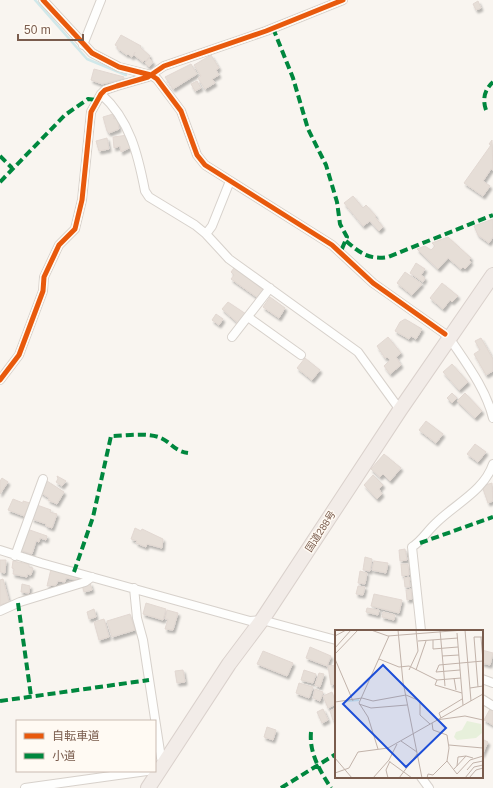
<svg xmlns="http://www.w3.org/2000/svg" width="493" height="788" font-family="Arial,'Noto Sans JP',sans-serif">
<defs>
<filter id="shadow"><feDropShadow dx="2" dy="3" stdDeviation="1" flood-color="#0004"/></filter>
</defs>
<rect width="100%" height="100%" fill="#f9f5f0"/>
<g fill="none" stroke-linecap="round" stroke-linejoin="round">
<path stroke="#d0e8ea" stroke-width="2.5" d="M35 0 87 59 126 75"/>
</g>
<path fill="#e6ded7" stroke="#e2d8d2" filter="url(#shadow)" d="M478 1 481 8 476 10 473 4Z
M121 35 141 46 140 47 150 56 146 61 145 60 143 62 134 55 135 52 132 57 128 54 127 55 117 48 118 47 115 45Z
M211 55 219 68 216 70 219 75 212 79 215 83 205 89 198 78 201 76 194 65Z
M149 58 153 62 149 67 145 63Z
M191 64 197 74 173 89 165 77Z
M94 69 124 77 123 79 102 84 91 80Z
M197 81 201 88 195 91 191 84Z
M113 114 114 119 117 118 119 129 109 133 107 131 103 117Z
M128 135 131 147 121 152 120 146 114 148 113 137Z
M107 138 109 149 99 151 96 141Z
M492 140 493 170 491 169 483 181 490 186 483 196 464 183 491 145 489 144Z
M353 196 363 208 366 205 376 216 375 217 383 227 379 231 370 221 363 226 344 203Z
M493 219V237L489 243 478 235 474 226Z
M448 237 471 258 469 260 471 262 465 269 463 267 461 269 448 258 438 269 417 249 425 246 431 250 435 246 432 243Z
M416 263 425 269 421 275 425 278 423 282 410 273Z
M234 268 264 290 258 298 231 279 234 275 231 272Z
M405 272 422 284 412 295 397 283Z
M442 283 458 296 452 302 450 300 443 309 430 298Z
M270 297 285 308 279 318 263 307Z
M228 302 246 314 239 324 222 309Z
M216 314 223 319 219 325 212 320Z
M405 319 422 329 416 339 411 336 409 339 395 331 400 322Z
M388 337 401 353 396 357 401 365 390 374 384 366 390 360 387 357 385 358 377 346Z
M481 338 493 359V371L486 375 474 354 480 350 475 341Z
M305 358 320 370 312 380 297 368Z
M452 364 468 382 459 390 443 372Z
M452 393 457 398 452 403 447 398Z
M465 393 482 411 475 418 457 401Z
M426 421 443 434 436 443 419 430Z
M475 444 486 452 478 462 467 454Z
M384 454 401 468 390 481 383 474 380 477 371 469Z
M373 475 383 485 379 489 382 494 377 499 364 485Z
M57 476 66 481 62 486 56 482 58 479Z
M2 478 8 482 0 494V481Z
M47 481 64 492 57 504 48 500 49 498 40 492Z
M492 483 493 501 488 503 482 486Z
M13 499 23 503V501L30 503 24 516 8 510Z
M37 505 51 510 50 512 57 514 52 528 46 526V524L32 519Z
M135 528 141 531 142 529 163 539 162 548 147 544 146 547 136 543 137 541 131 539Z
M27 529 47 536 46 540 40 538 39 542 36 541 32 554 19 550Z
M405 549 407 560 400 561 399 550Z
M365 557 372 559 370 571 363 570Z
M0 560H6L5 573 0 572Z
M13 561 29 564V567L33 568 31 575 27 574V577L13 574 14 569 12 568Z
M374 561 388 563 386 573 372 570Z
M401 564H408L409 575 402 576Z
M51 569 79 575 78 580 66 578 65 582 58 581 56 585 47 586Z
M360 571 367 573 365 584 358 583Z
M409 577 410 587H405L404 578Z
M3 579 9 602 0 605V580Z
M90 583 92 590 84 592 82 585Z
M22 584 30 586 29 593 21 592Z
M358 586 365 587 363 595 356 594Z
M411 589 412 599 407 600 406 590Z
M374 594 402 600 399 613 371 606Z
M146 603 166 609 163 620 143 614Z
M367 608 379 610 378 615 366 612Z
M94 609 96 617 89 619 87 612Z
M167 610 178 613 173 630 165 629 168 619H165Z
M383 612 395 615 394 620 382 617Z
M130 614 135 630 112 637 107 621Z
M104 619 109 637 99 640 94 622Z
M310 647 331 656 327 666 306 658Z
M482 650 493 653 490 665 482 663Z
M263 651 293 663 287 676 257 664Z
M336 665V684L331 685 328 666Z
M183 670 185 682 177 683 175 671Z
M304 670 316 674 313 683 301 680Z
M319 673 324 674 320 687 315 685Z
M299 683 313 687 309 698 296 693Z
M315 689 323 692 320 701 313 698Z
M332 692 336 704 328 708 323 696Z
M323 709 328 720 322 723 317 712Z
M334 709 336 719 333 720 330 711Z
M490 709 493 711V725L484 720Z
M267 727 276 730 273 740 264 737Z
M482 739 488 742 482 755Z"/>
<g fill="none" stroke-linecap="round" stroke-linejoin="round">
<g stroke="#d7d1cb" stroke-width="10">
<path id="minor" d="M43 0 92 53 119 67 151 75 157 79 181 111 197 155 205 165 332 245 373 283 445 334
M83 45 101 0
M101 94C130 120 138 155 145 191L149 197 195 225 206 234 229 259 358 352 400 410
M206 234 212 226 230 181
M248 317 301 355
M232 337 270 288
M450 339C466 363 486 389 493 418
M0 380 19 355 43 291 44 277 59 245 75 229 82 200 91 112 101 94 105 90 117 86 148 77 164 66 266 31 343 0
M0 550 41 563 250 621 262 620 336 640
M15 556 43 479
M134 588 137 618 143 640 161 758
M0 611 20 602 85 582 92 577
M421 631 412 547C422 541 427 531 436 523 455 504 484 491 493 464
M482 679 493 683
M482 699 493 706
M421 777 429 788
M25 788 147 771"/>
</g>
<g stroke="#dad1cc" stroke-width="16">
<path id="trunk" d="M148 788 229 664 262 620 400 410 493 275"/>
</g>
<use href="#minor" stroke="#fefefd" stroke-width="8"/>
<use href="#trunk" stroke="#f2ece8" stroke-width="14"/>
<path stroke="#00873e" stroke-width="4" stroke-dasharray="8 4" stroke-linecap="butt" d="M273 28 293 78 308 129 326 165 337 202 340 224 347 237 341 251
M486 110C482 99 485 89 493 82
M0 156 12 168
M0 182 65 115 88 99 97 100
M346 241C360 253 369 260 388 257L493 215
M420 543 493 517
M74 572 93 517 111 436C126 436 148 432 161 438 172 443 174 451 188 453
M18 603 31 696
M0 701 149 680
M311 732C309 753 320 771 331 788
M281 788 336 754"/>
<g stroke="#fffaf3" stroke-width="8">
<path id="cycleway" d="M43 0 92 53 119 67 151 75 157 79 181 111 197 155 205 165 332 245 373 283 445 334
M0 380 19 355 43 291 44 277 59 245 75 229 82 200 91 112 101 94 105 90 117 86 148 77 164 66 266 31 343 0"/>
</g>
<use href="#cycleway" stroke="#e8590c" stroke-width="5"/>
</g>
<g text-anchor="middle" stroke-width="3" stroke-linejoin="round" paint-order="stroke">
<g font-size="10" fill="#7a5c4d" stroke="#fffaf3">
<text transform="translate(320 531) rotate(-57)" y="4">国道288号</text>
</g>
</g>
<g transform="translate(335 630)">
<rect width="148" height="148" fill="#f9f5f0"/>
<path d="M132 91 146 94 147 103 141 108 122 110 119 107 121 102 127 100Z" fill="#e7f0db"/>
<path fill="none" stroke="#d0e8ea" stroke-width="2" d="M12 71 24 70"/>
<path fill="none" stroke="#c2b3aa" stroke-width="1" d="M36 0 53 6 129 0M63 0 68 52 87 148M105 0 110 56M130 0 136 71M122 3 128 75M0 6 11 0M146 7 148 31M98 10V19L123 17M83 11 123 8M0 18 16 0M0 24 23 0M107 26 124 25M0 29 18 71M44 29 64 37 74 36 102 50 126 48M74 40 83 21 81 0M81 40 91 11M125 40 101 42 104 35 148 31M119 48 121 60M102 50 100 55 127 63M143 57 139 7H148M135 58 148 56M71 65 85 71V85L95 94M0 72 27 68 38 71 71 65M24 74 36 78 72 75M106 88 104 83 127 69M101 90 130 86 148 90M66 111 82 122M114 115 148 118M43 119 33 87 24 73 54 6M0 128 17 148M112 131 122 144 135 130 148 126M55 132 77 148M122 136 123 127 131 126M119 139 131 126 138 128M132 140 138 133 148 131M0 143 14 138 23 122 53 118 148 64M38 148 54 130 62 114M53 148 51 140 55 131M64 148 82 124M92 148 93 144 98 145 112 131 114 118 112 105 98 100 97 93M130 148 139 137 148 135M134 148 141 140 148 138"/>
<path fill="#1d4ed8" fill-opacity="0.15" stroke="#1d4ed8" stroke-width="2" d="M48 35 111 98 71 137 8 74Z"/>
<rect width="148" height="148" fill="none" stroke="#7a5c4d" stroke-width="2"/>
</g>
<rect x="16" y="720" width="140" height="52" fill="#fffaf3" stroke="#cabbb1"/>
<rect x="24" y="733" width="20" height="6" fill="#e8590c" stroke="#cabbb1"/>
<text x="52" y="740" font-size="12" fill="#7a5c4d">自転車道</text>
<rect x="24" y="753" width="20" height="6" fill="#00873e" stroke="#cabbb1"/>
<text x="52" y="760" font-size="12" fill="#7a5c4d">小道</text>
<path d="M18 34v6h65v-6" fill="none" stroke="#7a5c4d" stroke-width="2"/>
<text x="24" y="34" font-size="12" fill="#7a5c4d" stroke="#fffaf3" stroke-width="3" paint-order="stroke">50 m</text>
</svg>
